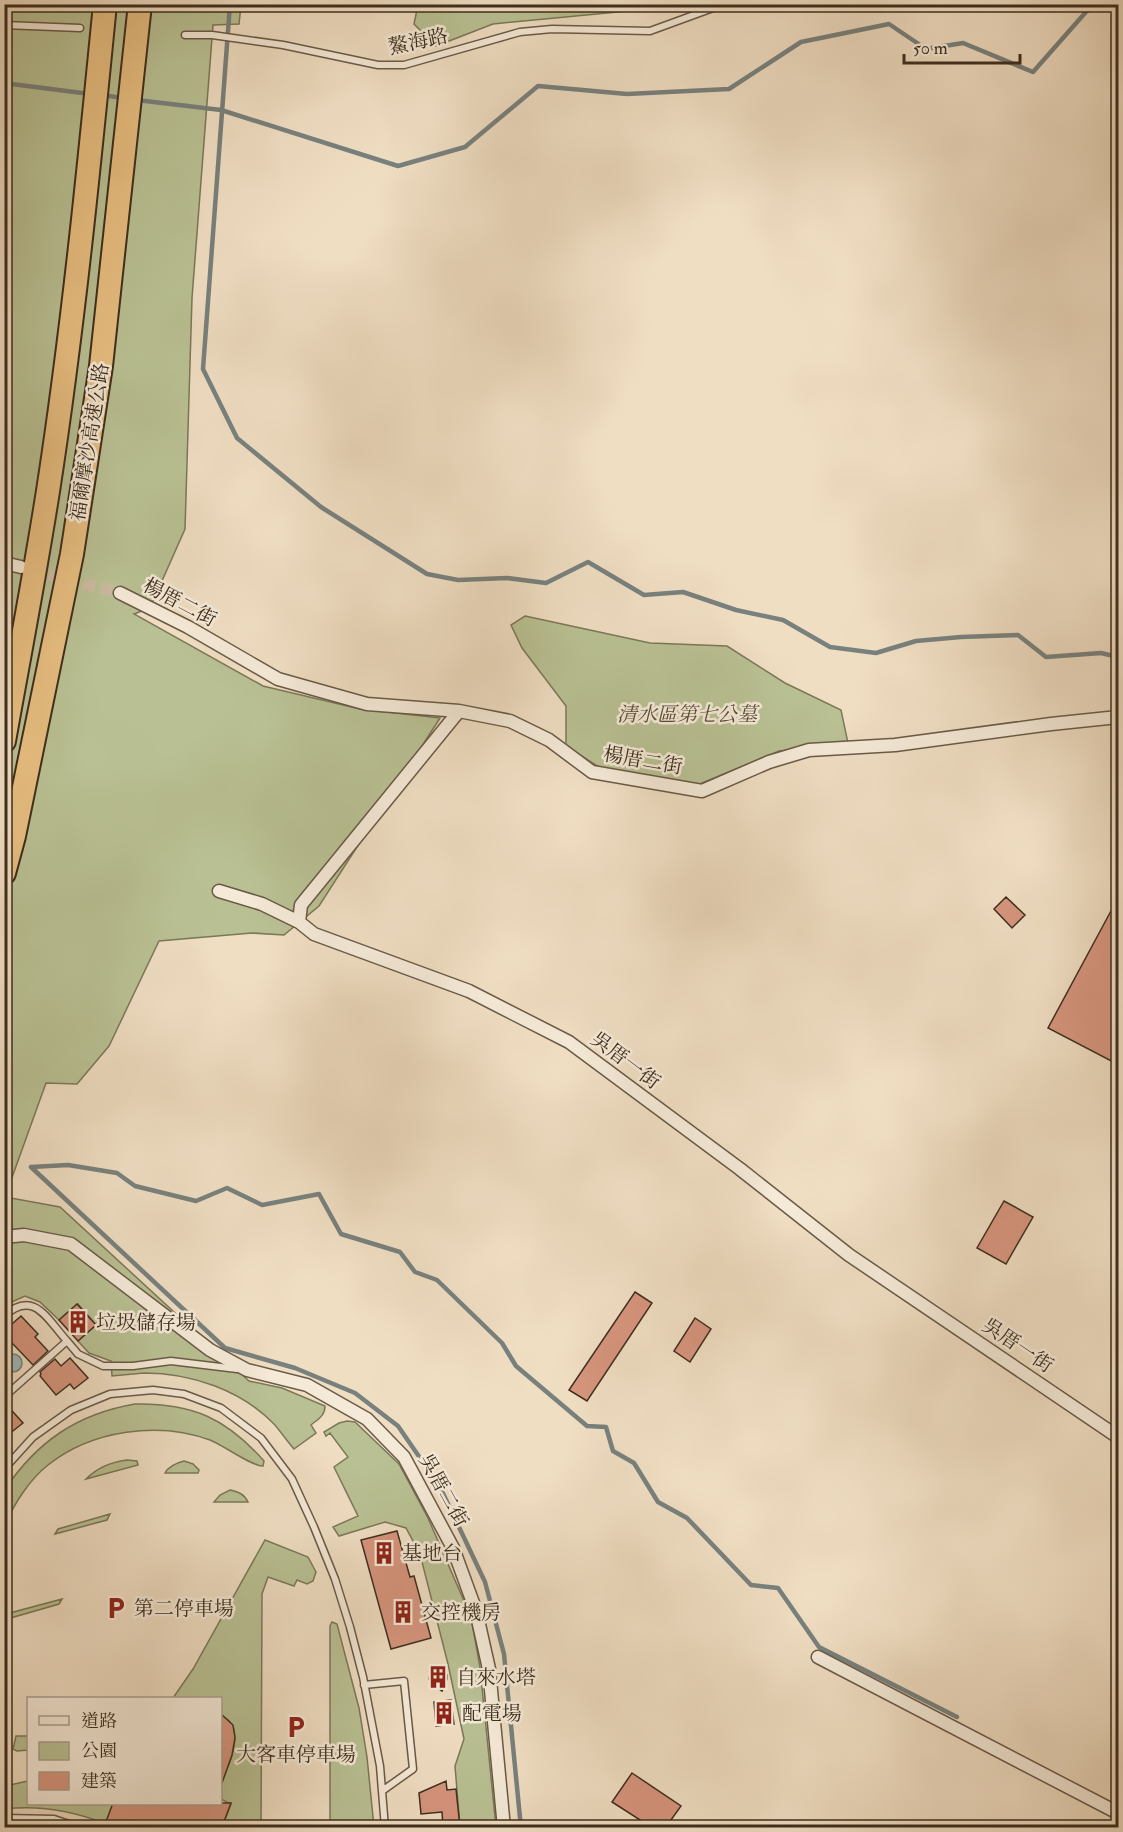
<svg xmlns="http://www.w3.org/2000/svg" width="1123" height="1832" font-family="'IM FELL Double Pica','Noto Serif TC',serif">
<rect width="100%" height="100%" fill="#f0dec3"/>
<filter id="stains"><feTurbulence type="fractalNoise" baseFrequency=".00333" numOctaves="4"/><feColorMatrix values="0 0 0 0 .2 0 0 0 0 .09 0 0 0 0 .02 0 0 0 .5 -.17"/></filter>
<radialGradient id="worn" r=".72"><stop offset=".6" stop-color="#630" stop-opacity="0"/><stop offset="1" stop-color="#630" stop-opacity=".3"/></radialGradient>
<path fill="#b9c194" stroke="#7b7859" stroke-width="1.5" d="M4 5H241L239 24 213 25 192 298 185 529 150 608 134 614 263 686 360 709 440 718 319 906 284 935 252 933 159 941 109 1046 77 1084 46 1083 5 1197 60 1207 249 1381 282 1388 325 1406C325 1416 318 1419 311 1425L316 1433 294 1449C287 1441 281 1432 274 1424 241 1390 191 1373 144 1373 133 1374 122 1375 112 1376L111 1361 89 1353 78 1341 96 1325 78 1304 59 1320 40 1302 25 1296 5 1305Z
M418 5V4L691 5 493 24 436 46 414 24Z
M525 616 650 643 727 646 785 683 841 710 848 743 779 751 695 786 599 767 566 746V706L522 648 511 625Z
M135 1404C192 1403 226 1418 264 1461L263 1466C253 1467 223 1445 210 1440 159 1421 92 1430 48 1465 29 1480 16 1502 5 1523V1489C38 1441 77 1414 135 1404Z
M347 1421 355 1422 399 1464 428 1518 471 1617 480 1667 496 1827H460L455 1766 464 1739 448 1664 420 1554 406 1528 385 1522 339 1536 333 1527 358 1516 334 1467 348 1457 330 1433 326 1436 324 1432 339 1423Z
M127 1460 137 1461 138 1465 86 1479C98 1467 111 1462 127 1460Z
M184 1461 193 1464 199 1470 198 1473H165C169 1466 176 1463 184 1461Z
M230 1490C239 1492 244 1494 248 1502H214L220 1495Z
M110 1514 107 1520 55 1534 58 1529Z
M265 1540 308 1557 316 1572 313 1581 307 1584 297 1580 294 1586 268 1577 262 1594 261 1827H222L231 1804 221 1799C221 1795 220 1789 221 1785 221 1780 224 1776 226 1771 234 1754 243 1724 221 1716L220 1698H173L193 1669Z
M62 1599 59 1604 7 1619 10 1613Z
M332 1622 337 1624 359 1708 367 1757 374 1827H330V1626Z
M16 1736H28V1750L17 1751 13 1749Z
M28 1781V1804H113L106 1824C73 1811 40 1805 5 1809V1786Z"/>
<path fill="#a0b9be" stroke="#78817e" stroke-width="1.5" d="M4 1363a9 9 0 1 1 18 0a9 9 0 1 1-18 0Z"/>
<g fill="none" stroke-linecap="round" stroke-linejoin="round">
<path stroke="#78817e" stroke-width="4.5" d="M230 4 203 369 237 438 321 507 427 574 458 580 507 578 546 583 588 562 644 595 683 592 736 610 783 620 830 647 876 653 916 641 961 637 1018 635 1046 657 1101 653 1118 657
M1105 4 1118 14
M4 83 90 94
M102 95 123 98
M137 100 221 110 398 166 465 147 538 86 627 94 729 89 801 42 889 24 926 49 963 43 1033 72 1093 4
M31 1167 68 1165 117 1173 135 1186 196 1201 227 1188 262 1205 319 1194 341 1234 400 1252 415 1272 437 1280 502 1343 516 1366 587 1426 606 1427 613 1451 634 1463 658 1502 687 1518 751 1585 778 1588 819 1647 957 1717
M31 1167 225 1348 295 1368 355 1393 398 1426 440 1487 485 1582 504 1654 521 1828"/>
</g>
<path fill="#d7957e" stroke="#3d2e1e" stroke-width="1.5" d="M1119 896V1065L1048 1028Z
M1006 897 1025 915 1012 928 994 909Z
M1004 1201 1033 1217 1006 1264 977 1248Z
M635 1292 652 1303 587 1401 569 1390Z
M77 1304 96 1325 78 1341 59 1320Z
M21 1316 38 1334 35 1337 48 1351 33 1365 12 1343 4 1350V1331Z
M695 1318 711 1329 690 1362 674 1351Z
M70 1358 88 1378 74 1389 70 1384 56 1395 40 1376 41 1374 40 1372 55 1359 61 1366Z
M4 1402 23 1423 4 1438Z
M397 1531 410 1577 414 1576 431 1638 391 1649 361 1540Z
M438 1668H442L447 1675V1679L442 1691 431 1683 429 1679 431 1671Z
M451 1700 454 1724 436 1726 434 1702Z
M220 1713 233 1725 235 1738 232 1755 222 1783 220 1782Z
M632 1773 681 1806 666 1827H651L612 1802Z
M446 1781 447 1790 456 1789 460 1827H443L442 1812 421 1814 419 1793Z
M113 1803H231L222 1827H104Z"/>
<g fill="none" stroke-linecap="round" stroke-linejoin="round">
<path stroke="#ccbba2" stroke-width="12" stroke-dasharray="12 6" stroke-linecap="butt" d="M31 570 120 593"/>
<g stroke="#6a5a47" stroke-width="9">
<path id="lane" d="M4 25 80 28
M185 35H212L283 45 378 65H404L520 32 552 29 650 31 724 4
M4 1316C34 1289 47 1319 67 1341
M4 1397 67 1341 78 1354 103 1366H133L171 1361 237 1369
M4 1469 33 1437 71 1410 110 1394 153 1390 184 1394 221 1408 261 1438 292 1479 314 1527 335 1579 350 1627 363 1677 380 1766 385 1828
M364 1685 404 1681 413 1769 382 1791
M4 1818 54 1819 81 1828"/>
</g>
<g stroke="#6a5a47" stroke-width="15">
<path id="street" d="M4 563 21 567
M120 593 188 627 278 679 367 704 459 711 510 721 549 740 592 772 702 791 769 762 809 750 895 745 1051 724 1118 717
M459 711 301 905 299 922 314 934 469 991 569 1042 740 1169 849 1255 1118 1437
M219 891 262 904 299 922
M4 1237 24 1235 71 1244 210 1350 247 1370 307 1385 367 1419 404 1457 453 1548 476 1611 489 1669 504 1828
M818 1657 1118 1813"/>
</g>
<g stroke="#3d2e1e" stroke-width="26">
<path id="highway" d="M4 741C19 657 35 574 48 491 73 329 89 167 105 4
M4 873 14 836 72 554 101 366 140 4"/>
</g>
<use href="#lane" stroke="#f5ead8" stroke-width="6"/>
<use href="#street" stroke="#f5ead8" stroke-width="12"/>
<use href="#highway" stroke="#e8bf82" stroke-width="22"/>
</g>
<defs>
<g id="building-bare" transform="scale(1.8)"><path d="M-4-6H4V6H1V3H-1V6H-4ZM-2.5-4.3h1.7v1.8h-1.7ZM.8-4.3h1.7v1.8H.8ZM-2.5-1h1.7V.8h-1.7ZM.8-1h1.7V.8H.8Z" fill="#8f2418" stroke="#f5ead8" stroke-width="2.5" paint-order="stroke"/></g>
<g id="parking-bare" transform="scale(1.8)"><path d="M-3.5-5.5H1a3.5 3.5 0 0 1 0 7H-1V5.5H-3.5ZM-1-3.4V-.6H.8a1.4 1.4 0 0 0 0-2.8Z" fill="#8f2418" stroke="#f5ead8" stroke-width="2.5" paint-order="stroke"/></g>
</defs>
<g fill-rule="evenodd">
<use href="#building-bare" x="78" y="1322"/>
<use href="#building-bare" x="384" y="1553"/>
<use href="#parking-bare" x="116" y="1608"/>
<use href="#building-bare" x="403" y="1612"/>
<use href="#building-bare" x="438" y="1677"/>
<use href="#building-bare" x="444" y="1713"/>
<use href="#parking-bare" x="296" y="1727"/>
</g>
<g text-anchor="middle" stroke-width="5" stroke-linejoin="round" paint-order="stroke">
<g font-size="20" fill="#3d2e1e" stroke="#f5ead8">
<text transform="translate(418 41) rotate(-12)" y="7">鰲海路</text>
<text transform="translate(89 442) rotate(-81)" y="7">福爾摩沙高速公路</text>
<text transform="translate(180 602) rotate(28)" y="7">楊厝二街</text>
<text transform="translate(643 760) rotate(10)" y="7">楊厝二街</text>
<text transform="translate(626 1060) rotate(37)" y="7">吳厝一街</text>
<text transform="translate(1018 1345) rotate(34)" y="7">吳厝一街</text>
<text transform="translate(444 1490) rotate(61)" y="7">吳厝二街</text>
</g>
<g font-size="20" font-style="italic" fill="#564b36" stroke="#f5ead8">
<text x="687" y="721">清水區第七公墓</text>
</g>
<g font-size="20" fill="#3d2e1e" stroke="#f5ead8" text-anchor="start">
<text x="96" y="1329">垃圾儲存場</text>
<text x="402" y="1560">基地台</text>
<text x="134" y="1615">第二停車場</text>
<text x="421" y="1619">交控機房</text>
<text x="456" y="1684">自來水塔</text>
<text x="462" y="1720">配電場</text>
<text x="296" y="1761" text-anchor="middle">大客車停車場</text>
</g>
</g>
<rect width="1123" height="1832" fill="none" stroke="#f0dec3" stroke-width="24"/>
<rect x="6" y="6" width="1111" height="1820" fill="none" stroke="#3d2e1e" stroke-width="3"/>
<rect x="12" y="12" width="1099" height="1808" fill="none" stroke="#3d2e1e" stroke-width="1.5"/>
<rect x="27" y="1697" width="195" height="108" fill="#f5ead8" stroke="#ab9f8e" stroke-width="1.5"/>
<rect x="39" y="1716" width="30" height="9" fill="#f5ead8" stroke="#ab9f8e" stroke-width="1.5"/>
<text x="81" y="1727" font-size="18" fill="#3d2e1e">道路</text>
<rect x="39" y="1742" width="30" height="18" fill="#b9c194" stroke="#ab9f8e" stroke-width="1.5"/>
<text x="81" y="1757" font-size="18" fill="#3d2e1e">公園</text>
<rect x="39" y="1772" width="30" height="18" fill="#d7957e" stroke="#ab9f8e" stroke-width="1.5"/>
<text x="81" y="1787" font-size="18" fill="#3d2e1e">建築</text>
<path d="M904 54v9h116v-9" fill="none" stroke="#3d2e1e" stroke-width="3"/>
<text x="913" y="54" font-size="18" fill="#3d2e1e" stroke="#f5ead8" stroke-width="4.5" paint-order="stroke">50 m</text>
<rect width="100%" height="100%" filter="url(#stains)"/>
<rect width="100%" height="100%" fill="url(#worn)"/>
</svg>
